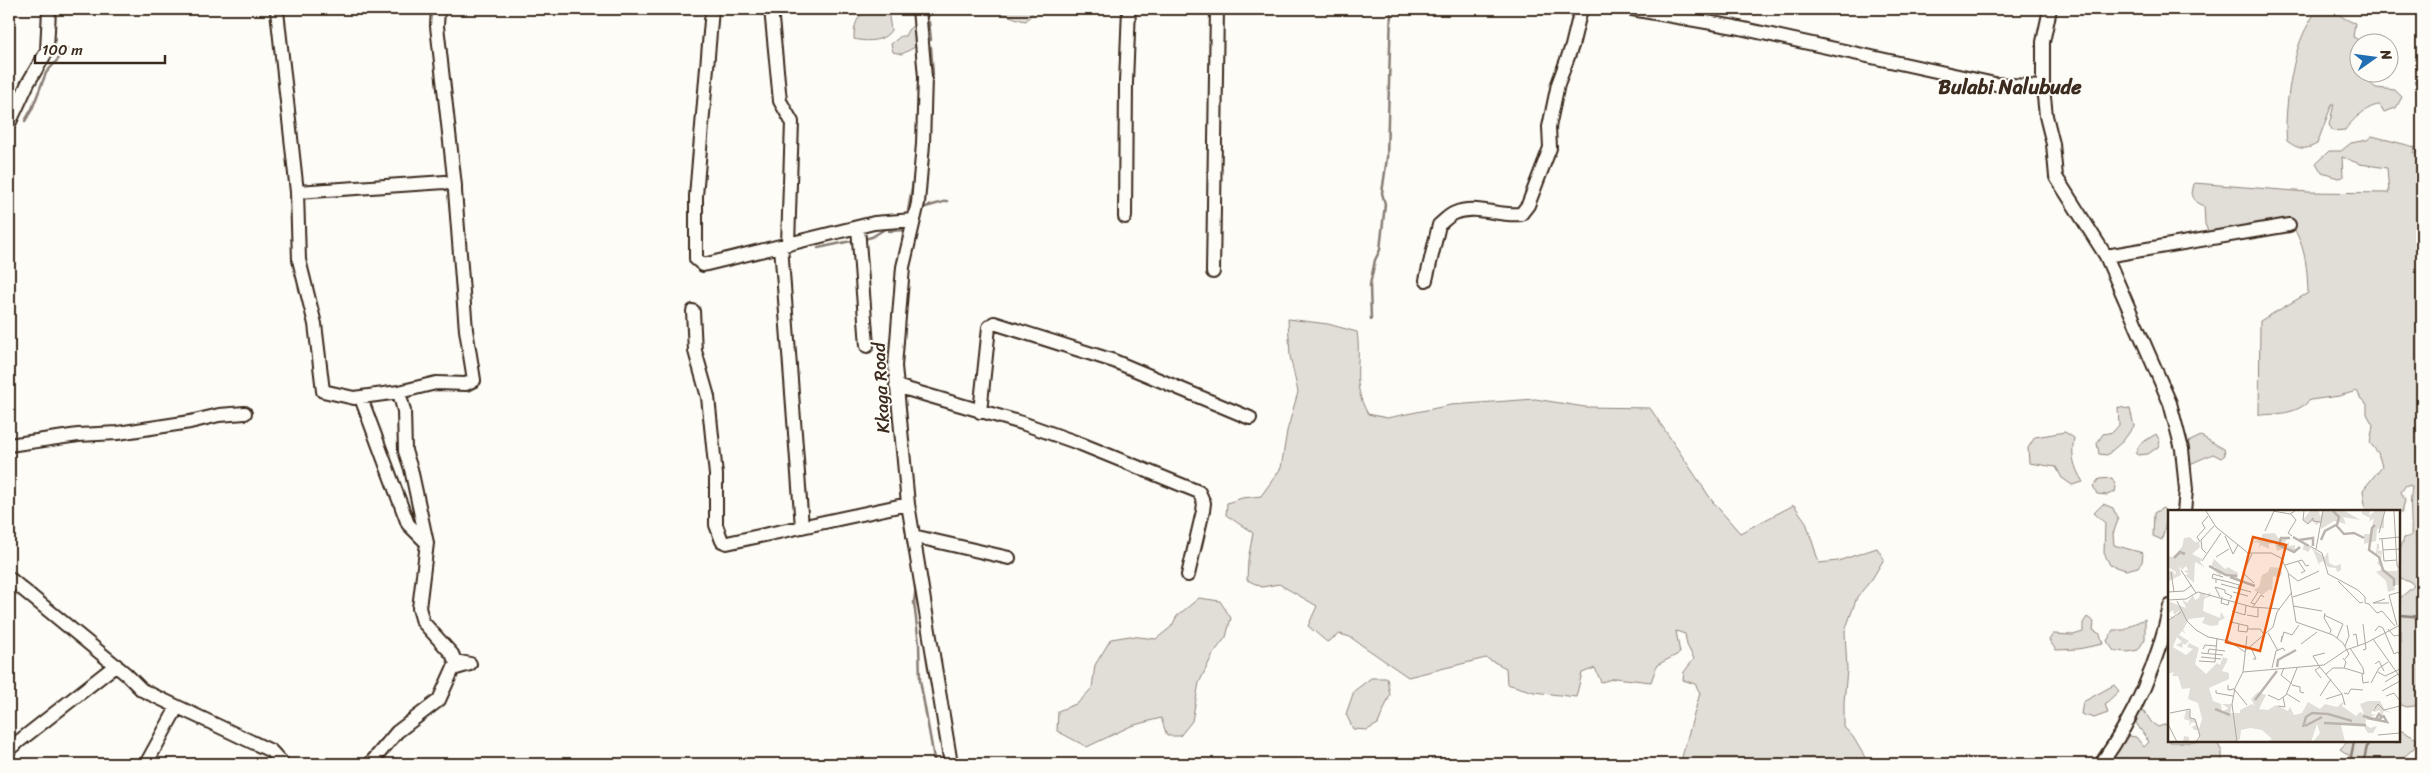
<svg xmlns="http://www.w3.org/2000/svg" width="2431" height="773" font-family="Sriracha,sans-serif">
<rect width="100%" height="100%" fill="#fdfcf7"/>
<filter id="ink" filterUnits="userSpaceOnUse"><feTurbulence type="fractalNoise" baseFrequency=".02" numOctaves="2"/><feDisplacementMap in="SourceGraphic" scale="10" xChannelSelector="R" yChannelSelector="G"/><feConvolveMatrix kernelMatrix="1 2 1 2 8 2 1 2 1" color-interpolation-filters="sRGB"/></filter>
<g filter="url(#ink)">
<path fill="#e1ded7" stroke="#8e847a" d="M868 9H884L889 17 891 30C884 42 866 42 854 39 854 25 856 17 868 9Z
M995 9H1034L1035 10 1026 21C1021 21 998 12 995 9Z
M2317 9C2340 9 2337 17 2355 23L2353 37 2359 40 2370 36 2380 37V42H2358V72L2371 73 2369 82 2376 88 2395 90 2402 97 2396 108 2384 112 2380 105C2368 105 2351 121 2345 130L2333 131 2329 125 2334 104H2332L2317 144C2304 151 2298 149 2287 141 2283 117 2292 60 2302 37 2306 27 2312 18 2317 9Z
M915 24 917 46 902 54 893 52 891 44 901 36H905L908 30Z
M2372 136 2415 147 2413 153 2422 152V705L2406 707 2400 705V598L2414 586 2411 582 2400 579V549L2404 538 2411 536C2412 519 2409 503 2412 486L2406 485 2401 492 2405 500 2402 512H2366L2363 490 2382 466 2378 453 2370 443 2373 425 2367 414V404L2361 399 2357 391 2339 396 2310 400C2297 414 2278 414 2259 415L2260 321 2308 293C2307 263 2305 244 2288 219L2280 222 2209 234 2205 224 2204 206 2195 201 2192 194 2194 183 2308 192 2389 193 2387 168 2360 164 2342 157 2343 177 2338 178 2322 173 2316 163 2329 151H2341L2351 143 2367 140Z
M1288 319 1328 324 1357 332C1362 364 1350 382 1368 414L1387 418 1451 405 1535 399 1585 407 1650 408 1713 502 1740 533 1794 505 1806 522 1819 563 1838 561 1877 548 1884 559 1872 579 1857 597 1845 631 1847 670 1844 702V727L1853 737 1869 764H1680L1700 693 1695 684 1683 680 1684 672 1694 659 1687 645 1685 634 1676 631 1680 653 1657 665 1651 682 1616 678 1601 682 1595 668 1582 673 1576 697 1534 692 1507 684 1506 668 1486 658 1408 677 1350 637 1340 634 1327 642 1308 626 1317 606 1279 584 1262 587 1247 580 1248 560 1253 533 1226 515 1227 503 1242 498 1261 496 1281 468 1287 431 1298 392 1290 356Z
M2118 407 2130 409 2134 426 2123 441 2107 455 2099 454 2097 443 2103 434 2113 432 2119 425Z
M2065 432 2074 438C2071 455 2073 466 2083 482L2072 485 2062 478 2056 467 2029 463 2028 448 2035 437Z
M2156 434 2160 441 2158 447 2148 454 2138 455 2135 453 2140 444Z
M2201 436 2224 449 2225 455 2221 458 2213 454 2190 464 2184 458 2188 442Z
M2112 478 2116 487 2115 492 2107 495 2097 494 2093 486 2099 479Z
M2103 504 2113 508 2118 520 2113 534 2114 545 2143 553 2142 562 2138 567 2126 570 2110 565 2104 553 2105 523 2094 513Z
M2163 508 2168 513 2162 540 2153 536 2154 513Z
M1199 598 1220 601 1231 618 1226 637 1213 654 1199 683 1192 721 1180 736H1167L1161 718 1131 726 1087 747 1057 731 1058 711 1078 703 1092 688 1095 665 1111 639 1130 636 1156 639 1171 627 1177 616Z
M2087 617 2094 622 2093 630 2100 634 2103 644 2078 649 2056 650 2049 640 2053 634 2073 635 2083 632V623Z
M2145 619V639L2138 650 2128 652 2114 651 2107 641 2113 630H2125L2133 624Z
M1371 678H1387L1390 695 1378 724 1367 730 1353 729 1346 714 1354 691Z
M2114 685 2119 691 2105 704 2108 713 2094 718 2081 714 2083 702Z
M2144 711 2152 723 2158 727 2170 723V742H2217L2222 752V764H2108L2123 735 2136 737 2144 747 2149 742 2136 723V713Z
M2400 730 2417 739 2414 748 2404 757V764H2361L2340 749 2347 742H2400Z"/>
<g fill="none" stroke-linecap="round" stroke-linejoin="round">
<path stroke="#887d74" stroke-width="2.5" d="M927 9 928 16
M929 22 931 40
M931 83 933 75 931 47
M25 121 32 109 46 73 67 49
M922 208 947 201
M907 217 914 176
M889 231 903 230V243
M864 239 872 237 888 227
M818 248 856 240
M1371 319 1370 285 1375 260 1380 250 1385 204 1382 193 1387 158 1391 9
M916 587 914 602 919 644 920 680 935 764
M2400 615 2422 617
M2350 761 2354 742
M2363 764 2368 742"/>
<g stroke="#3b2a1e" stroke-width="16">
<path id="minor" d="M438 9 437 26 455 186V191L466 330 474 380 466 384 436 383 399 392 354 398 323 391 315 324 299 260 297 192 445 182 455 186
M712 9 696 196V259L703 265 874 223 913 220
M771 9 780 101 792 122 788 244
M919 9 925 77 923 144 918 203 903 267 895 366 908 504 951 764
M1632 9 1735 27 1995 84 2043 87
M2050 9 2043 42V87L2046 116 2053 144 2056 177 2106 256 2170 403 2182 449 2186 490 2184 512
M277 11 297 192
M9 124 28 83 47 51 49 9
M1125 217 1126 82 1129 9
M858 227 867 346
M781 246 802 527
M2106 256 2289 225
M1213 272 1217 9
M1426 280 1439 225C1444 221 1449 215 1455 213 1475 204 1500 217 1521 214L1528 205 1550 148 1549 127 1558 84 1572 46 1581 9
M693 311 695 351 708 397 716 475V525L722 541 727 543 908 504
M896 386 1022 423 1081 444 1199 492 1204 503 1203 511 1188 575
M361 398 408 524 427 543
M980 412 989 327 994 323 1114 361 1250 418
M9 445 78 435 118 433 190 422 219 415 245 413
M913 536 1009 558
M9 578 126 674 142 690 271 751 283 764
M9 749 116 665
M146 764 174 713V706
M370 764 397 732 439 700 453 669 470 664 455 661 452 654 423 622 419 608 427 543 411 469 405 451 404 411 399 392
M2101 764C2134 717 2158 663 2170 606"/>
</g>
<use href="#minor" stroke="#fdfcf7" stroke-width="12"/>
</g>
</g>
<g text-anchor="middle" stroke-width="4" stroke-linejoin="round" paint-order="stroke">
<g font-size="18" fill="#3b2a1e" stroke="#fdfcf7">
<text transform="translate(881 388) rotate(-93)" y="6">Kkaga Road</text>
</g>
<g font-size="20" font-weight="bold" fill="#3b2a1e" stroke="#fdfcf7">
<text x="2010" y="94">Bulabi Nalubude</text>
</g>
</g>
<g transform="translate(2168 510)">
<rect width="232" height="232" fill="#fdfcf7"/>
<path d="M142 1H151L152 7 155 1H177L192 10 175 7 178 14 166 11 153 19V12L148 15 145 11 140 14 135 10ZM194 1H202L201 6 207 1H216V18L209 19 208 31 196 34V24H202L206 8 201 12 202 8 194 4ZM107 23 110 28 119 29 115 36 121 32V36L127 35V42L117 38 109 41 107 33 101 34V39L93 35 90 39 92 33 84 32 94 29V24ZM22 27 27 32H31L32 37 24 44 34 49 32 52 37 57 27 52 26 73 17 65 21 64 16 61 20 60 18 56 14 60 11 56 13 65 1 71 0 61H5L7 65 8 62 0 57V46L5 47 14 37 16 28ZM136 33 157 47 160 42 161 53 167 56 173 54V60L169 62 168 58 160 57 155 51 151 53 152 57 145 40 143 38 140 42 132 38 135 39ZM209 34H211V39L209 40 214 41 213 52 217 61H229L230 51 232 53V75H226L227 80 220 82 218 71 208 62 215 59 209 53 213 47 212 44H208ZM46 49 57 59 60 57 70 63V68L53 62V66L45 60 48 57H43ZM102 57 113 58 114 64 111 68 105 66 104 81 102 79 94 85 86 80 91 77 94 65 100 62ZM42 82 43 86 36 89 35 101 52 108 53 102 57 108 51 111 50 115 43 116 34 113 37 107 21 109 15 120 18 124 14 121 11 125 21 131 17 135 15 133 14 138 8 135 14 132 9 127 5 137 18 145 25 139 19 137 21 133 31 138 27 154 38 164 49 153 52 155 55 147 60 149 54 161 61 163V169L41 178 45 191 53 194 54 202 60 198 54 194H64L62 206 63 203H72V200L84 194 87 196 83 189 90 182 98 185 91 199 100 200 108 195 120 201 122 197 126 205 134 203 140 192 152 199 157 194 169 197 177 190 174 196 188 206 192 202 196 204 192 194 200 191H212L217 200 224 203 216 201 213 207 212 200 206 202V197L203 204 209 205 199 207 197 214 202 218 209 216 205 223H200L196 217 173 215 177 232H145L152 223 149 214 143 232H98L104 229 94 220 82 218 73 220 72 229 67 232H15L16 226 21 227V232L32 229 30 220H26L24 217 29 214 24 212 21 216 22 211 16 209 18 200 22 201V207L28 210 31 219 34 209 30 193 20 189 22 178 14 179 10 166H4L6 162 0 164V111L4 109 2 106 8 107 12 100 6 105 5 100 0 104V91L18 98 14 89 19 93 25 85 27 90 31 88 32 83H36L38 87Z" fill="#e1ded7"/>
<path fill="none" stroke="#bbb4ad" stroke-width="2.5" d="M165 1 171 7 169 15M207 15 204 18 201 40 211 47 215 60 226 69V76M125 27 141 36M122 28H113L111 35 126 42 132 37M131 30 145 28V36M153 30 157 21 168 15 176 24 186 23 196 28M10 44 6 48 12 42 17 44M41 56 58 65 69 66M62 67 87 76M109 157 110 150 128 140M87 190 109 161M47 199 62 205M160 204 184 211M195 206 210 210 214 207 211 204 208 209M199 208 219 212 215 205M156 213 198 215M137 216 154 207M135 217 138 207 144 203 160 204"/>
<path fill="none" stroke="#afa8a0" stroke-width="1" d="M38 1 48 17 80 43H103L113 48 120 62 128 112 165 125 175 133 181 144 177 149M105 1 122 4 127 1M136 1 135 10 140 14 145 8V11L153 12 155 1M226 1 229 56 232 59M123 4 128 10 120 23 124 26M37 18 34 13 40 6M97 21 106 1M211 23 217 1M57 26 65 44 70 35M211 29 232 27M214 29 216 51 229 50M32 32 29 27 37 18M142 36 154 43 160 64 190 80 197 87V93L201 94 209 103 214 101 227 116M148 39 153 12M215 40 232 39M38 43 34 39 33 30 46 16M84 44 75 63 86 73M48 47 61 39M34 51 53 23M130 51 137 61 133 63M117 55 134 50 138 56 141 55M13 60 28 83M3 62 6 82M121 64 130 71 151 61M48 69 44 68 45 64 55 67M170 71 192 93 195 92M48 73V69L57 71 71 75 70 79M53 74 83 82M0 82 16 81 24 75M65 82 80 86M52 87 47 77 57 80V83L64 86 62 89M54 87 53 93 60 95 61 91M125 87 152 78M217 89 205 93H221M0 90 18 89 30 82 84 97 112 99M9 91 19 111 28 120 40 127 61 131 77 142M87 94 83 93 90 82M125 96 154 101M85 97 93 85 96 87M64 101 77 105 78 95M157 103 156 108 163 120 162 123M0 105 1 110 13 102M79 105 90 107V98M156 105 175 114 169 128M63 112 80 116 79 122 70 121 71 114M195 114 198 139 195 140M229 115 221 85 232 82M80 119H92L97 126M220 119 226 126 232 125M207 121 211 116 215 118 226 144 230 142 232 145M100 123 110 141M185 125 188 124 190 136M114 126 113 132 116 122 124 125 131 115M205 129 232 167M133 134 149 122M177 136 181 126 179 115M83 138 88 149H85M35 139 37 135 48 136M77 141 105 117 109 102 124 82M33 143 55 145M40 143 41 139 57 141M33 147 53 149M31 151 47 152 49 128M207 154 211 151 216 161M151 156 174 184 177 195M151 156 145 146 157 143M152 157 147 160 153 168M104 158 108 141 115 138 117 141M116 158 113 165 124 174M176 158 196 164 195 158 182 138M75 162 156 155 178 140 198 133 232 115M210 162 217 166 232 159M158 164 165 158H176L178 152 175 148M194 164 195 173 201 172M217 172 230 164M203 173 211 158 220 152M60 175V180L66 179 79 195M124 175 132 177V182L136 183M48 180V183L65 186M214 181 232 171M176 183 180 184 183 179 195 180M119 184 132 192M100 185 111 190 118 185 129 158M152 186 163 169M218 186 226 183 232 191M158 189 174 184M0 190V213M110 196 117 197 115 187M205 201 210 194 216 200 232 196M2 203 22 199V208L27 209 32 226 28 232M0 214 9 232M210 225 232 223M69 232 64 194 67 178 75 162 79 126"/>
<path fill="#e8590c" fill-opacity="0.15" stroke="#e8590c" stroke-width="2.5" d="M85 27 118 35 92 141 58 132Z"/>
<rect width="232" height="232" fill="none" stroke="#3b2a1e" stroke-width="2.5"/>
</g>
<rect width="2431" height="773" fill="none" stroke="#fdfcf7" stroke-width="30"/>
<rect x="15" y="15" width="2401" height="743" fill="none" stroke="#3b2a1e" stroke-width="2" filter="url(#ink)"/>
<g transform="translate(2374 58) rotate(76)"><circle r="24" fill="#fdfcf7" stroke="#afa8a0"/>
<path d="M0-4L9 19L0 12L-9 19Z" fill="#1f6fb2"/>
<text y="-8" font-size="14" font-weight="bold" text-anchor="middle" fill="#3b2a1e">N</text>
</g>
<path d="M35 55v8h130v-8" fill="none" stroke="#3b2a1e" stroke-width="2.5"/>
<text x="42" y="55" font-size="15" fill="#3b2a1e" stroke="#fdfcf7" stroke-width="4" paint-order="stroke">100 m</text>
</svg>
